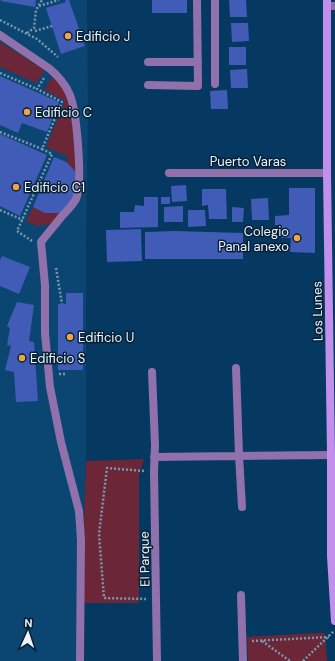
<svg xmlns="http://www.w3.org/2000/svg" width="335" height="661" font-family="'DM Sans',sans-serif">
<rect width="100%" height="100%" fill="#053961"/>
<path fill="#0b4672" d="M0 0H87L88 115 86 243V461L81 603 83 661H0Z"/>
<path fill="#6b2737" d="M0 42 45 70 36 83 0 67Z
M53 76 69 97 76 115 79 130 81 174 78 196 74 206 65 216 53 224 37 226 26 221 33 207 45 213H62L70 206 75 198 78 178 74 170 66 162 68 157 46 147 65 101 44 90Z
M144 459 139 475V603H81L86 461Z
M317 633H325L327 661H248L247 637Z"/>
<path fill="#415cb7" d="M1 0H36L35 7 1 1Z
M65 0H69L85 46 61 54 46 8 66 2Z
M152 0H187V13H152Z
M229 0H246L247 17H230Z
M231 23H248L249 41 232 42Z
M229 47H246V65H229Z
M247 69 248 88H231L230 70Z
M0 76 59 102 47 132 22 123 18 133 0 125Z
M227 90 228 109H211L210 91Z
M0 134 47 155 20 216 0 206Z
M54 157 66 162 74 170 76 174V195L62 213H45L33 207Z
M186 185 187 201 172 202 171 186Z
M289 188H315V253L290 252 291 238H281V225H275V216L289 215Z
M202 189H226L227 219H209L208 205 202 206Z
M144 197H158V227L120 228V212H134L135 205 144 206Z
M161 197H170V204H161Z
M268 198 269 220H252L251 199Z
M183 206V222H164V207Z
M232 207 244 208 243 222H232Z
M188 210H205L206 226 188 227Z
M141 229 142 261 107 262 106 230Z
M175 231 243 233V259H145V232Z
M2 256 30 267 19 294 0 286V260Z
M66 293H83V370H58V304H66Z
M17 302 34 305 29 341 34 342 38 401 16 402 14 372 5 370 11 346 7 345 10 328 7 326Z"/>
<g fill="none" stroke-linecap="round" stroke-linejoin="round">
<path stroke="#7a97ae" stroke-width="2.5" stroke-dasharray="2 2" stroke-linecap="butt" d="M39 6 59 0
M0 20 37 39 58 57
M35 31 52 26
M27 33 34 28 36 10 42 0
M0 73 37 89
M0 132 42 149
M0 210 23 220
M32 241 17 231 52 154 42 149 62 102 37 89 44 78
M56 268 62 304
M59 374H66
M144 471 107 468 99 534 104 598 146 599
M252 641 329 637
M262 641 290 661
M303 661 334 631"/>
<path stroke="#9071ab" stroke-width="8" d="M0 35 50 69C57 75 65 84 69 93 77 109 83 184 76 199 72 206 67 211 62 216 55 225 48 233 41 242L45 285V333L50 387 61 442 79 511 81 540 80 661
M148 62H198
M148 85 198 86 197 0"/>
<path stroke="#9071ab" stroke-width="8" d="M215 0V84
M327 6H335
M169 173H327
M236 368 239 455 242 507
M152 372 155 445 154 472 157 661
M154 457 331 455
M241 595 243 661"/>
<path stroke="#c28fed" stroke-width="8" d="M327 0V173L331 455V556L335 621"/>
</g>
<g fill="#f3a442" stroke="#062037" stroke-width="1.5">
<circle cx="68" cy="36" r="4"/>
<circle cx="27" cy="112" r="4"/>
<circle cx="16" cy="187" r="4"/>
<circle cx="297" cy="238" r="4"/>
<circle cx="70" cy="337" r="4"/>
<circle cx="22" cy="358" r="4"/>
</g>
<g text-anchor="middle" stroke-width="3" stroke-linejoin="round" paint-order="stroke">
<g font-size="13" fill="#eef4fa" stroke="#062037" text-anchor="start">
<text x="76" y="41">Edificio J</text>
<text x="35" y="117">Edificio C</text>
<text x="24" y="192">Edificio C1</text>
<text x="289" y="236" text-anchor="end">Colegio<tspan x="289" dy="15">Panal anexo</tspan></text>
<text x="78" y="342">Edificio U</text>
<text x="30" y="363">Edificio S</text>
</g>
<g font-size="13" fill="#eef4fa" stroke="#062037">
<text x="248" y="166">Puerto Varas</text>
<text transform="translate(317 311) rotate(-91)" y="5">Los Lunes</text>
<text transform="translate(144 559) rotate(-91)" y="5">El Parque</text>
</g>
</g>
<g transform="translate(28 633) rotate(3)" stroke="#062037" stroke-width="3" paint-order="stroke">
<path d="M0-3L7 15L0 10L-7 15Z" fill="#eef4fa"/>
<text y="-6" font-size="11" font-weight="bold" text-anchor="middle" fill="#eef4fa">N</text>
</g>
</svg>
